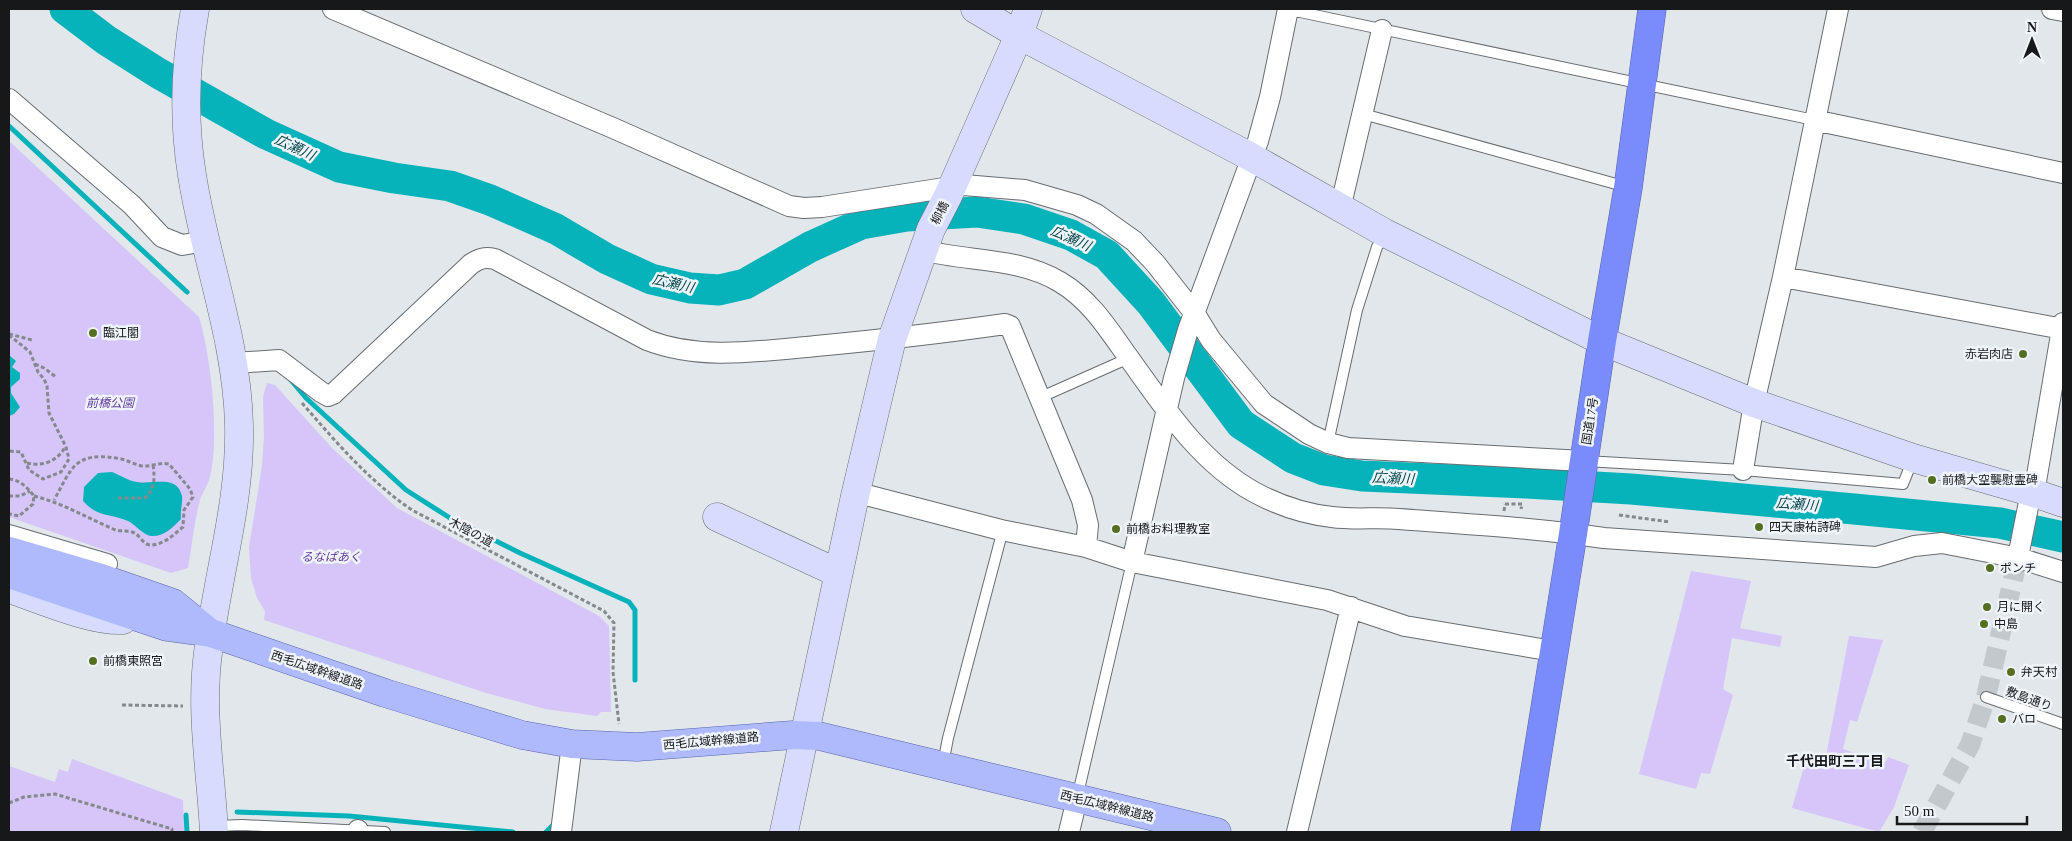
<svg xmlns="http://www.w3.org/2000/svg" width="2072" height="841" font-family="'Times New Roman','Noto Sans JP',serif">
<rect width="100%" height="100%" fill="#e2e7ec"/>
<path fill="#d5c5f8" d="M9 141 199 317C211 357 219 431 211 472 210 482 203 491 200 500 194 523 192 545 188 568L171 573 9 517Z
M267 383 275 385 333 449 397 508 599 616 609 626 611 712H601L597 716 545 709 483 692 264 620 265 611 257 598 251 578 249 547 262 466 264 436 263 397Z
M1691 571 1751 581 1740 628 1782 636 1780 647 1732 638 1723 689 1733 695 1710 774 1701 773 1696 789 1639 774Z
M1849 636 1883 640 1857 722 1850 720 1843 749 1885 763 1888 757 1909 765 1894 807 1879 832 1792 808 1808 753 1826 756Z
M72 759 183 800 184 832H9V766L55 782 59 769 68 772Z"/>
<path fill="#07b3bb" d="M9 355 16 361 12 367 20 373V379L11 387V393L20 407 14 414 9 416Z
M112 472C120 475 129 481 137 482 153 485 177 474 182 496 183 502 180 511 181 519 173 527 164 537 151 536 143 535 136 525 128 521 110 513 98 518 83 501L84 487 98 473Z"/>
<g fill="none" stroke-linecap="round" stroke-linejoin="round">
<path stroke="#07b3bb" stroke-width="5" d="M9 126 187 292
M290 379 306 398 406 490 450 518 520 553 629 602 635 610V680
M237 812 349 816 513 832
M186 815 187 832
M546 832 555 823"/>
<path stroke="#07b3bb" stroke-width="31" d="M65 9 106 40 158 73 266 134 339 167 394 178 450 186 490 200 556 229 607 259 651 279 690 288 719 290 745 284 810 247 861 224 907 216 977 212 1024 219 1071 235 1107 255 1151 303 1241 424 1293 458 1324 470 1362 476 1526 483 1631 489 1854 509 2000 523 2063 537"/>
<path stroke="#c3c8cc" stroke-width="20" stroke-dasharray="20 10" stroke-linecap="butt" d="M1922 832 1970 745 1986 697 2017 562"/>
<g stroke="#686d71" stroke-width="12">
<path id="lane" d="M1288 12H1300L1814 120
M1363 114 1627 187
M1039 398 1129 358
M1328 443 1357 310 1377 247 1384 235
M1585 461 1743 470 1903 484 1913 459
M1986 697 2063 724
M943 764 948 738 1000 541 1001 530
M1077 798 1132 562
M216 826 242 825 385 832"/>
</g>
<g stroke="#686d71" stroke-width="22">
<path id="street" d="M333 9 613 128 789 206 804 208 822 207 964 185 1025 190 1077 205 1096 214 1134 241 1155 263 1195 314 1211 340 1264 404 1309 434 1328 443 1348 448 1584 461
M2052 9 2063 11
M9 99 132 205 162 237 182 245 206 241
M1814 120 2063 173
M1340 209 1382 30
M923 250C967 262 1019 257 1060 282 1089 299 1107 327 1126 354 1163 405 1198 461 1254 492 1278 505 1305 514 1332 517 1354 520 1377 517 1399 519 1467 524 1536 528 1604 538L1876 557 1914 546 1942 543 2019 558 2063 572
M1783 277 2063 329
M234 363 279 360 321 392 328 396 333 394 471 264C480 258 485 257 495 259L647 340C701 361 760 351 816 346 880 340 942 333 1005 324L1010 326 1082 500 1088 525 1086 547
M1743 470 1754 403 1783 277 1838 9
M855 496H870L1001 530 1086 547 1132 562 1327 600 1405 626 1553 651
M9 535 107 564
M1132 562 1174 378 1188 330 1258 141 1270 97 1288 9
M2017 562 2029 502 2034 493 2063 323
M358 830V832
M561 832 572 744
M1069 832 1077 799
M1297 832 1351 607"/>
</g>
<g stroke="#686d71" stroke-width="29">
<path id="secondary" d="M195 9C185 64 183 120 192 175 205 259 237 339 239 425 241 503 217 576 208 653 200 712 211 773 214 832
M975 9 1019 35 1251 157 1385 233 1602 341 1754 403 1913 458 2034 493 2063 503
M717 517 838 573
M9 589C40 599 91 622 123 620
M784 832 855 496 892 339 931 229 948 196 1019 35 1028 9"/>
</g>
<g stroke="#5763ac" stroke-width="29">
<path id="primary" d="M9 551 101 578 173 603 209 632
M9 574 167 627 211 633 385 693 522 735 572 744 637 747 793 735 819 736 1217 832"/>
</g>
<g stroke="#5763ac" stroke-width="29">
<path id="highway" d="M1525 832 1573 534 1602 341 1628 188 1652 9"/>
</g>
<path stroke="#85898c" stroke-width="3" stroke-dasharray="4 2.5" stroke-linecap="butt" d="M9 334 32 340
M9 335 30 352 38 372 44 379 47 386 49 413 66 447 69 459 61 472 43 479 29 470 21 452 9 451
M35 364 44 368 56 377
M302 403C336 442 369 481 412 510L604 611 614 623 613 672 619 724
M27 463C42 467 58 461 65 447
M9 479C20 480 27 487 34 496L33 504 19 516 9 514
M9 496H20L30 491
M34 496C62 503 86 517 113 529 119 532 126 530 132 532 140 534 142 544 150 545 164 545 173 535 183 527L184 510 193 497 190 489 169 464C160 462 151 467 142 466 133 464 125 459 116 458 74 452 72 468 54 500
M118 498H145C155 489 155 478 153 465
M1505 504H1522L1521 509
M1619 515 1670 522
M122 705 183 706
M9 803 24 797 55 794 172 829V832"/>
<use href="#lane" stroke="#fff" stroke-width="10"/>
<use href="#street" stroke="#fff" stroke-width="20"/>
<use href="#secondary" stroke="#d7dcfe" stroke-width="28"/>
<use href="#primary" stroke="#afbafd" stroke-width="28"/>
<use href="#highway" stroke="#7a8cfb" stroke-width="28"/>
<path stroke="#85898c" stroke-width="3" stroke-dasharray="4 2.5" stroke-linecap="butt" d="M1504 511 1505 504"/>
</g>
<g fill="#556f21" stroke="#eff4fa" stroke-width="2">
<circle cx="93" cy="333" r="5"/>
<circle cx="2023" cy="354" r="5"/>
<circle cx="1932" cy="480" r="5"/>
<circle cx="1759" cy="527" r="5"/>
<circle cx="1116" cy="529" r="5"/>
<circle cx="1990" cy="568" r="5"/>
<circle cx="1987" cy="607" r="5"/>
<circle cx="1984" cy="624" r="5"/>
<circle cx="93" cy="661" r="5"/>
<circle cx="2011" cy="672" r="5"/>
<circle cx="2002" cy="719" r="5"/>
</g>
<g text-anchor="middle" stroke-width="5" stroke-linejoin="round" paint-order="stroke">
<g font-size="12" fill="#16181a" stroke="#eff4fa">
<text transform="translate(940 213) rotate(-63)" y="4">柳橋</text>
<text transform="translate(1590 421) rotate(-81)" y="4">国道17号</text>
<text transform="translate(471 532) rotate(28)" y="4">木陰の道</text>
<text transform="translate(317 670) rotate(19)" y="4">西毛広域幹線道路</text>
<text transform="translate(2029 699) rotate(20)" y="4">敷島通り</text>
<text transform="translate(711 741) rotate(-5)" y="4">西毛広域幹線道路</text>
<text transform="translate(1107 806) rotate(14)" y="4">西毛広域幹線道路</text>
</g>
<g font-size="12" fill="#16181a" stroke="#eff4fa" text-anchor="start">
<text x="103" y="337">臨江閣</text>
<text x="2013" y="358" text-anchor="end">赤岩肉店</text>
<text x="1942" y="484">前橋大空襲慰霊碑</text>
<text x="1769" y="531">四天康祐詩碑</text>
<text x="1126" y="533">前橋お料理教室</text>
<text x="2000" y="572">ポンチ</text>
<text x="1997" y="611">月に開く</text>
<text x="1994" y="628">中島</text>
<text x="103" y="665">前橋東照宮</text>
<text x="2021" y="676">弁天村</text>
<text x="2012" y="723">バロ</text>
</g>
<g font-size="12" font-style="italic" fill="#643e9c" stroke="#eff4fa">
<text x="110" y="407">前橋公園</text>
<text x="331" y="561">るなぱあく</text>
</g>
<g font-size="14" font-style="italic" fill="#08484b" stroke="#eff4fa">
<text transform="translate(295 147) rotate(25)" y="5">広瀬川</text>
<text transform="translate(1071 238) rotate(24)" y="5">広瀬川</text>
<text transform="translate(673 283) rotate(13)" y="5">広瀬川</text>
<text transform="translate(1393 478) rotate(3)" y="5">広瀬川</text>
<text transform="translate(1797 504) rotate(5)" y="5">広瀬川</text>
</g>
<g font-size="14" font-weight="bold" fill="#16181a" stroke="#eff4fa">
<text x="1835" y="766">千代田町三丁目</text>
</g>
</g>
<rect width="2072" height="841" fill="none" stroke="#16181a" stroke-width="20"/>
<g transform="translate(2032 40)" stroke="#eff4fa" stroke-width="4" paint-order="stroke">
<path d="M0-4L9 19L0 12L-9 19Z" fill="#16181a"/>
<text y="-8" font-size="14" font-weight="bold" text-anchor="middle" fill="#16181a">N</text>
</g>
<path d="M1897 816v8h130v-8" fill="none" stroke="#16181a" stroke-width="2.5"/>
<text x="1904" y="816" font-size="15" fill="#16181a" stroke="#eff4fa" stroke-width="4" paint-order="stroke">50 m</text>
</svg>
